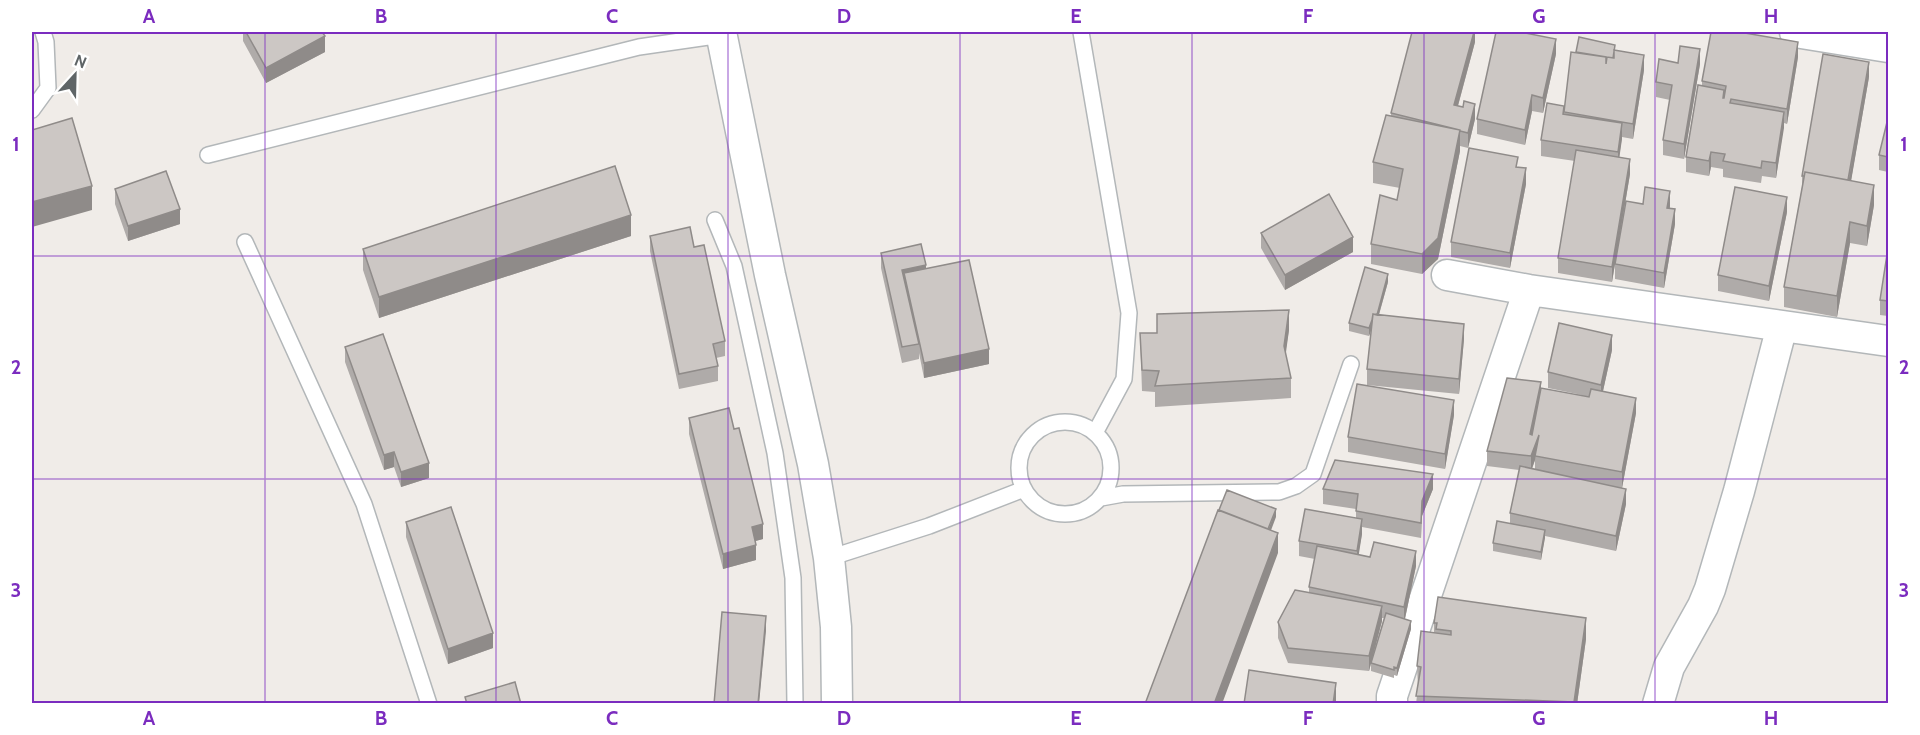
<svg xmlns="http://www.w3.org/2000/svg" width="1920" height="735" font-family="Cabin,sans-serif">
<rect width="100%" height="100%" fill="#f0ece8"/>
<g fill="none" stroke-linecap="round" stroke-linejoin="round">
<g stroke="#b3b7b9" stroke-width="18">
<path id="lane" d="M1081 32 1129 313 1124 379 1095 433
M32 110 48 88 46 42 43 32
M208 155 639 47 722 35
M715 220 734 266 775 453 793 578 795 704
M245 242 364 504 429 704
M1019 468a46 46 0 1 1 92 0a46 46 0 1 1-92 0Z
M1101 498 1123 494 1279 492 1296 486 1313 474 1351 364
M829 558 929 526 1024 489"/>
</g>
<g stroke="#b3b7b9" stroke-width="33">
<path id="street" d="M721 32 770 275 813 464 829 558 836 627 837 704
M1795 32 1888 47
M1447 275 1529 290 1888 341
M1392 704V696L1529 290
M1658 704 1669 667 1703 606 1710 589 1739 491 1782 326"/>
</g>
<use href="#lane" stroke="#fff" stroke-width="15"/>
<use href="#street" stroke="#fff" stroke-width="30"/>
</g>
<path fill="#afaba9" fill-rule="evenodd" d="M243 32H322L325 52 266 83 243 41Z
M1475 32V42L1458 106 1475 119 1468 148 1460 146V151L1438 259 1422 274 1371 264V244L1397 200 1400 188 1373 183V162L1391 116V113Z
M1615 51 1644 70 1633 139 1622 137 1619 157 1630 174 1612 282 1558 273V258L1575 161 1541 156V140L1564 106V114L1576 52Z
M1556 54 1543 113 1532 111 1525 145 1477 134V119Z
M1798 57 1787 124 1784 123 1776 178 1762 176 1761 183 1723 177V169L1711 167 1709 176 1686 172V157L1702 86V81Z
M1678 63 1700 64 1684 159 1663 155V140L1670 100 1656 97V82Z
M1869 77 1851 180 1874 205 1867 246 1850 243 1837 317 1784 307V287L1802 187V176Z
M1888 118V172L1879 170V155Z
M1518 167 1526 184 1510 268 1451 257V242Z
M115 189 180 224 128 241 115 204Z
M1643 204 1670 206V208L1675 224 1664 288 1615 279V264Z
M1787 212 1769 301 1718 291V275Z
M1261 233 1353 252 1285 290 1261 248Z
M631 236 379 318 363 270V249Z
M650 236 694 247 725 341V356L716 358 718 366V381L679 389 650 251Z
M1888 248V316L1880 315V300Z
M881 253 926 269 989 364 924 378 919 353V359L902 363 881 268Z
M1388 282 1379 315 1464 339 1459 394 1367 385V369L1371 330 1369 336 1349 331V323Z
M1289 330 1285 354 1291 378V398L1155 407V392L1142 391 1140 333H1157Z
M345 347 429 478 401 487 394 467 384 470 345 362Z
M1612 350 1603 391 1636 413 1622 488 1626 504 1616 551 1545 536 1541 560 1493 551V543L1510 524V513L1519 470 1487 466V451L1541 391 1582 395 1548 388V372ZM1535 460V469H1532Z
M1454 415 1445 469 1348 452V437Z
M689 418 734 429 763 539 755 541 756 560 723 569 689 434Z
M1323 489H1433L1422 516 1421 538 1362 527V534L1358 555 1416 566 1405 619 1411 629 1397 676 1394 675V678L1371 671V663L1384 618H1382V621L1369 671 1288 663 1278 638V622L1309 593V587L1315 559 1299 556V541L1356 518V509L1323 504Z
M406 522 493 648 448 664 406 537Z
M1434 623 1586 639 1577 704H1416L1418 687 1417 666 1434 633Z"/>
<path fill="#8f8b89" d="M1474 32H1475V42L1454 120V105Z
M325 36V52L266 83V68Z
M1556 39V54L1543 113V98Z
M1798 42V57L1787 124V109Z
M1700 49V64L1684 159V144Z
M1644 55V70L1633 139V124Z
M1869 62V77L1848 199V184Z
M1532 95V111L1525 145V130Z
M1475 104V119L1468 148V133Z
M1784 112V128L1776 178V163Z
M1622 123V139L1618 167V152Z
M1460 130V151L1438 259 1422 274V254Z
M1711 152V167L1709 176V161Z
M1630 159V174L1612 282V267Z
M1526 168V184L1510 268V253Z
M1874 185V205L1867 246V226Z
M92 186V210L32 227V202Z
M1670 191V206L1667 223V208Z
M1787 197V212L1769 301V286Z
M180 209V224L128 241V226Z
M1675 209V224L1664 288V273Z
M631 215V236L379 318V297Z
M1850 222V243L1837 317V296Z
M1353 237V252L1285 290V275Z
M926 265V280L904 273V285L902 270Z
M1388 274V282L1375 328V320Z
M1289 310V330L1284 367V346Z
M1372 320V328L1369 336V328Z
M1464 324V339L1459 394V379Z
M1612 335V350L1601 400V385Z
M989 349V364L924 378V363Z
M1541 382V397L1530 450V434Z
M1636 398V413L1622 488V472Z
M1454 400V415L1445 469V454Z
M1539 435 1535 460 1531 471V456Z
M394 452V467L384 470V455Z
M429 463V478L401 487V472Z
M1433 474V489L1422 516 1421 538 1422 501Z
M1626 489V504L1616 551V536Z
M1276 509V517L1267 541V533Z
M1362 519V534L1357 566V551Z
M763 524V539L752 542V527Z
M1545 530V538L1541 560V552Z
M1278 533V553L1222 704H1214Z
M756 545V560L723 569V554Z
M1416 551V566L1404 623V607Z
M1382 606V621L1369 671V656Z
M766 616V631L759 704H758Z
M1586 618V639L1577 704H1574Z
M1411 621V629L1397 676V668Z
M493 633V648L448 664V649Z
M1336 683V704H1333Z"/>
<path fill="#ccc7c4" stroke="#8f8b89" stroke-width="1.5" d="M246 32H322L325 36 266 68Z
M1412 32H1474L1454 105 1463 107 1464 101 1475 104 1468 133 1460 131V130L1391 113Z
M1496 32H1520L1556 39 1543 98 1532 95 1525 130 1477 119Z
M1711 32H1739L1798 42 1787 109 1731 99 1730 103 1784 112 1776 163 1762 161 1761 168 1723 161 1725 154 1711 152 1709 161 1686 157 1698 85 1724 90 1723 98H1724L1726 86 1702 81Z
M1579 37 1615 45 1613 58 1607 57 1606 63V57L1576 52Z
M1680 46 1700 49 1684 144 1663 140 1672 85 1656 82 1659 59 1678 63Z
M1614 50 1644 55 1633 124 1564 112 1571 52 1606 57V64L1607 57 1614 58Z
M1823 54 1869 62 1848 180 1805 172 1804 176H1802Z
M1547 103 1564 106 1563 114 1622 123 1618 152 1541 140Z
M1386 115 1460 130 1438 238 1422 254 1371 244 1380 195 1397 200 1403 169 1373 162Z
M72 118 92 186 32 202V130Z
M1888 118V157L1879 155Z
M1469 148 1518 157 1516 167 1526 168 1510 253 1451 242Z
M1576 150 1630 159 1612 267 1558 258Z
M615 166 631 215 379 297 363 249Z
M166 171 180 209 128 226 115 189Z
M1805 172 1874 185 1867 226 1850 222 1837 296 1784 287Z
M1645 187 1670 191 1667 208 1675 209 1664 273 1615 264 1626 201 1643 204Z
M1735 187 1787 197 1769 286 1718 275Z
M1329 194 1353 237 1285 275 1261 233Z
M690 227 694 247 704 245 725 341 713 344 718 366 679 374 650 236Z
M921 244 926 265 902 270 919 344 902 347 881 253Z
M1888 248V301L1880 300Z
M969 260 989 349 924 363 904 273Z
M1365 267 1388 274 1377 315 1373 314 1372 320 1369 328 1349 323Z
M1289 310 1284 346 1291 378 1155 386 1159 371 1142 370 1140 333H1157V314Z
M1373 314 1464 324 1459 379 1367 369Z
M1559 323 1612 335 1601 385 1548 372Z
M383 334 429 463 401 472 394 452 384 455 345 347Z
M1507 378 1541 382 1530 434 1532 435 1541 388 1589 397 1591 389 1636 398 1622 472 1535 456 1539 435 1531 456 1487 451Z
M1357 384 1454 400 1445 454 1348 437Z
M729 408 734 429 739 428 763 524 752 527 756 545 723 554 689 418Z
M1335 460 1433 474 1422 501 1421 523 1356 511 1358 494 1323 489Z
M1520 466 1626 489 1616 536 1510 513Z
M1227 490 1276 509 1268 529 1219 510Z
M451 507 493 633 448 649 406 522Z
M1305 509 1362 519 1357 551 1299 541Z
M1218 510 1278 533 1214 704H1145Z
M1497 521 1545 530 1541 552 1493 543Z
M1374 542 1416 551 1404 607 1309 587 1317 546 1370 557Z
M1295 590 1382 606 1369 656 1288 648 1278 622Z
M1438 597 1586 618 1574 702 1416 696 1421 667 1417 666 1421 631 1451 635V631L1436 629 1437 623H1434Z
M722 612 766 616 758 704H714Z
M1386 613 1411 621 1397 668 1394 667V670L1371 663Z
M1249 670 1336 683 1333 704H1244Z
M515 682 521 704H467L465 697Z
M1009 702 1061 703 1009 704Z"/>
<path fill="none" stroke="#7b2cbf" stroke-width="1.5" stroke-opacity="0.55" d="M265 32V704M496 32V704M728 32V704M960 32V704M1192 32V704M1424 32V704M1655 32V704M32 256H1888M32 479H1888"/>
<rect width="1920" height="735" fill="none" stroke="#ffffff" stroke-width="66"/>
<g transform="translate(75 75) rotate(22)" stroke="#ffffff" stroke-width="4.5" paint-order="stroke">
<path d="M0-4.5L10 22L0 15L-10 22Z" fill="#5f6567"/>
<text y="-9" font-size="16" font-weight="bold" text-anchor="middle" fill="#5f6567">N</text>
</g>
<rect x="33" y="33" width="1854" height="669" fill="none" stroke="#7b2cbf" stroke-width="2"/>
<g font-size="20" text-anchor="middle" font-weight="bold" fill="#7b2cbf">
<text x="149" y="23">A</text>
<text x="381" y="23">B</text>
<text x="612" y="23">C</text>
<text x="844" y="23">D</text>
<text x="1076" y="23">E</text>
<text x="1308" y="23">F</text>
<text x="1539" y="23">G</text>
<text x="1771" y="23">H</text>
<text x="16" y="151">1</text>
<text x="1904" y="151">1</text>
<text x="16" y="374">2</text>
<text x="1904" y="374">2</text>
<text x="16" y="597">3</text>
<text x="1904" y="597">3</text>
<text x="149" y="725">A</text>
<text x="381" y="725">B</text>
<text x="612" y="725">C</text>
<text x="844" y="725">D</text>
<text x="1076" y="725">E</text>
<text x="1308" y="725">F</text>
<text x="1539" y="725">G</text>
<text x="1771" y="725">H</text>
</g>
</svg>
